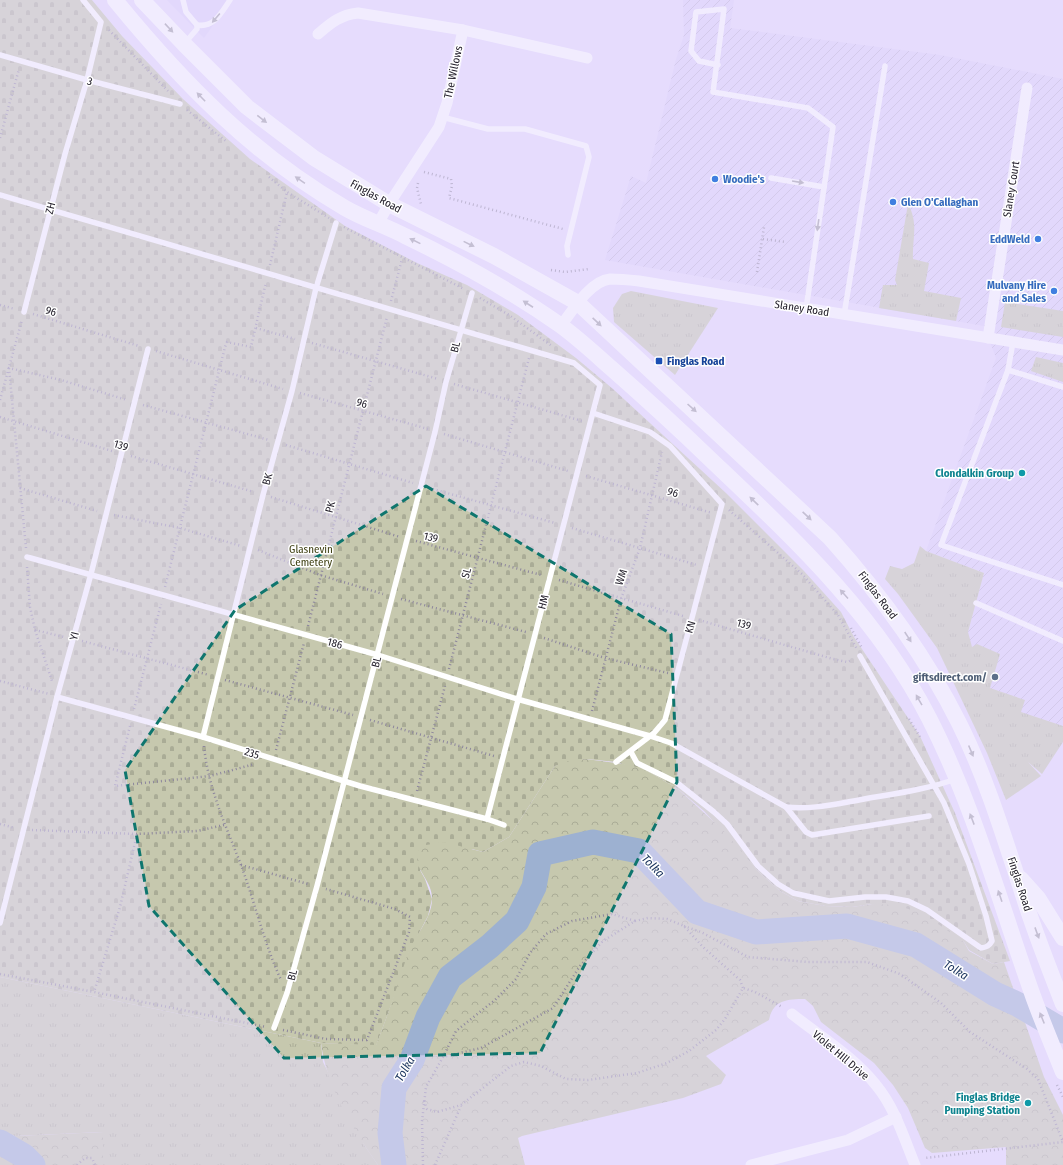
<svg xmlns="http://www.w3.org/2000/svg" width="1063" height="1165" viewBox="0 0 1063 1165" font-family="'Fira Sans Condensed',sans-serif">
	<style>
		.built { fill: #ded2fa }
		.industrial { fill: url(#industrial-furrows) }
		.grass { fill: url(#grass-tufts) }
		.forest { fill: url(#forest-firs) }
		.cemetery { fill: url(#cemetery-stones) }
		.park { fill: url(#park-crowns) }
		.lines { fill: none; stroke-linecap: round; stroke-linejoin: round }
		.river { stroke: #9db1d1; stroke-width: 25 }
		.path { stroke: #8d869d; stroke-width: 2.5; stroke-dasharray: 1 3; stroke-linecap: butt }
		.lane { stroke: #fff; stroke-width: 5.5 }
		.street { stroke: #fff; stroke-width: 11 }
		.secondary { stroke: #fff; stroke-width: 16 }
		.oneway { fill: #9c9ba0 }
		.marked { fill: none; stroke: #0f766e; stroke-width: 3; stroke-dasharray: 8 5; stroke-linejoin: round }
		.shop-dot { fill: #3f7fe0; stroke: #fff; stroke-width: 1.5 }
		.transit-dot { fill: #1a4fb4; stroke: #fff; stroke-width: 1.5 }
		.culture-dot { fill: #0f9aa8; stroke: #fff; stroke-width: 1.5 }
		.service-dot { fill: #5c6f8a; stroke: #fff; stroke-width: 1.5 }
		.labels { text-anchor: middle; stroke-width: 3; stroke-linejoin: round; paint-order: stroke }
		.street-label { font-size: 11px; fill: #24202c; stroke: #fff }
		.shop-label { font-size: 11px; font-weight: bold; fill: #366cbe; stroke: #fff; text-anchor: start }
		.transit-label { font-size: 11px; font-weight: bold; fill: #164399; stroke: #fff; text-anchor: start }
		.culture-label { font-size: 11px; font-weight: bold; fill: #0d838f; stroke: #fff; text-anchor: end }
		.park-label { font-size: 11px; fill: #3c3d0f; stroke: #fff }
		.service-label { font-size: 11px; font-weight: bold; fill: #4e5e75; stroke: #fff; text-anchor: end }
		.water-label { font-size: 12px; font-style: italic; fill: #18325c; stroke: #fff }
	</style>
	<defs>
		<pattern id="industrial-furrows" width="10" height="10" patternUnits="userSpaceOnUse"><rect width="10" height="10" fill="#ded2fa"/><path d="M-1 1l2-2M0 10L10 0M9 11l2-2" fill="none" stroke="#beb4d6"/></pattern>
		<pattern id="grass-tufts" width="24" height="20" patternUnits="userSpaceOnUse"><rect width="24" height="20" fill="#c6c8ae"/><path d="M3 7l-1-3M5 7V3M7 7l1-3M15 17l-1-3M17 17v-4M19 17l1-3" fill="none" stroke="#aaac96"/></pattern>
		<pattern id="forest-firs" width="22" height="20" patternUnits="userSpaceOnUse"><rect width="22" height="20" fill="#a0a27e"/><path d="M5 1l3.5 6h-7zM16 11l3.5 6h-7z" fill="#828467"/></pattern>
		<pattern id="cemetery-stones" width="16" height="16" patternUnits="userSpaceOnUse"><rect width="16" height="16" fill="#c6c8ae"/><path d="M2 7V4a2 2 0 0 1 4 0v3zM10 15v-3a2 2 0 0 1 4 0v3z" fill="#aaac96"/></pattern>
		<pattern id="park-crowns" width="20" height="18" patternUnits="userSpaceOnUse"><rect width="20" height="18" fill="#c6c8ae"/><path d="M2 6a3 3 0 1 1 6 0M12 15a3 3 0 1 1 6 0" fill="none" stroke="#aaac96"/></pattern>
	</defs>
	<rect width="100%" height="100%" fill="#e6dcfd"/>
	<polygon class="built" points="167,0 231,0 204,38"/>
	<polygon class="industrial" points="683,0 734,0 730,28 940,55 1063,79 1063,733 1009,715 977,687 968,632 984,573 926,551 996,358 984,326 605,260 631,176 646,183 676,59 684,35"/>
	<g class="grass">
		<path d="M908,204C919,224 912,238 913,259L929,263L924,291L961,298L956,321L879,308L883,285H897L895,280Z"/>
		<polygon points="631,291 718,308 675,375 614,322 613,308 622,294"/>
		<polygon points="1005,302 1063,311 1063,337 1001,327"/>
		<polygon points="1036,357 1063,363 1063,382 1031,371"/>
		<polygon points="920,546 926,551 984,573 968,632 972,647 977,644 1000,654 990,688 1025,700 1021,712 1063,726 1063,742 1042,774 1028,762 1041,776 1006,800 987,753 937,648 898,594 885,579 890,566 902,569 914,563"/>
		<polygon points="0,977 321,1043 323,1062 365,1146 378,1165 103,1165 103,1132 15,1136 0,1132"/>
	</g>
	<polygon class="forest" points="0,1144 9,1148 0,1165"/>
	<polygon class="cemetery" points="0,0 92,0 122,36 183,99 250,159 345,226 417,263 467,285 518,315 576,358 613,389 726,493 804,571 841,612 854,637 920,736 955,813 1010,961 993,964 969,950 964,942 872,904 852,907 825,906 798,901 780,891 758,871 704,811 678,789 651,773 616,762 586,759 555,766 509,837 483,852 472,849 420,870 425,879 432,899 428,916 409,952 397,989 376,1046 321,1043 0,977"/>
	<g class="park">
		<path d="M586,759L631,765L651,773L678,789L723,830L758,871L780,891L798,901L825,906L852,907L872,904L897,905L925,915L964,942L969,951L993,964L1004,962L1044,1077L1063,1115V1165H1006V1147L932,1153L925,1148L908,1108L893,1085L874,1063L821,1022L813,1006L805,999C787,999 773,1000 769,1020L706,1056L726,1075L721,1084L683,1098L522,1136L518,1138L525,1165H378C352,1128 327,1088 321,1043L376,1045C388,1015 398,984 408,953C415,935 431,920 432,900C433,878 409,869 420,846L444,842L483,852L509,837L555,766L568,761Z"/>
		<polygon points="103,1132 103,1165 0,1165 0,1152 5,1155 15,1136"/>
	</g>
	<g class="lines">
		<g class="river">
			<polyline points="0,1142 24,1156 33,1165"/>
			<polyline points="394,1165 390,1133 394,1088 412,1060 428,1017 450,977 490,946 517,921 534,887 540,854 593,842 639,851 697,912 756,932 847,926 916,945 995,994 1019,1005 1063,1031"/>
		</g>
		<g class="path">
			<polyline points="109,30 168,91"/>
			<polyline points="187,110 227,142"/>
			<polyline points="0,138 19,69"/>
			<polyline points="424,172 451,179 452,186 449,198 563,229"/>
			<polyline points="269,177 287,192 329,218"/>
			<polyline points="418,183 417,188 421,204"/>
			<polyline points="344,227 464,289"/>
			<polyline points="763,239 786,242"/>
			<polyline points="270,265 287,192"/>
			<polyline points="551,270 565,272 589,269"/>
			<polyline points="757,272 764,227"/>
			<polyline points="480,298 509,315 552,346"/>
			<polyline points="391,301 402,259"/>
			<polyline points="0,305 15,309"/>
			<polyline points="33,314 139,346"/>
			<polyline points="256,328 295,339"/>
			<polyline points="312,343 438,379"/>
			<polyline points="156,351 283,389"/>
			<polyline points="454,384 582,421"/>
			<polyline points="300,393 428,429"/>
			<polyline points="0,400 22,320"/>
			<polyline points="143,405 269,440"/>
			<polyline points="0,417 112,451"/>
			<polyline points="444,434 568,471"/>
			<polyline points="286,445 413,483"/>
			<polyline points="131,456 254,492"/>
			<polyline points="586,476 712,513"/>
			<polyline points="20,488 97,511"/>
			<polyline points="429,488 555,523"/>
			<polyline points="271,497 400,537"/>
			<polyline points="729,510 802,574 838,615 857,649"/>
			<polyline points="114,515 180,528 241,546"/>
			<polyline points="572,528 697,565"/>
			<polyline points="416,541 541,575"/>
			<polyline points="26,548 9,368 61,380 127,400"/>
			<polyline points="258,550 320,575 383,594"/>
			<polyline points="27,567 30,607 35,630 52,681"/>
			<polyline points="559,580 683,616"/>
			<polyline points="165,587 225,347 227,342 251,347 266,282"/>
			<polyline points="401,599 526,632"/>
			<polyline points="699,620 833,659 847,662 852,660"/>
			<polyline points="308,626 387,317"/>
			<polyline points="851,628 862,648"/>
			<polyline points="35,630 64,637"/>
			<polyline points="544,638 605,658 668,673"/>
			<polyline points="82,641 209,675"/>
			<polyline points="449,669 529,358"/>
			<polyline points="225,680 353,715"/>
			<polyline points="0,681 49,694"/>
			<polyline points="134,709 161,604"/>
			<polyline points="592,711 621,599 640,548 662,452"/>
			<polyline points="909,719 920,737"/>
			<polyline points="370,720 494,756"/>
			<polyline points="130,726 115,786 210,776 255,764"/>
			<path d="M204,746C208,788 226,826 241,865C255,903 264,943 281,980"/>
			<polyline points="276,750 304,643"/>
			<polyline points="417,791 445,686"/>
			<polyline points="0,824 15,828"/>
			<polyline points="224,825 197,831 137,834 120,907 94,992 266,1027"/>
			<polyline points="32,830 137,834"/>
			<polyline points="241,865 308,884"/>
			<polyline points="635,921 648,918 667,919 684,926 702,946 740,980 743,988"/>
			<polyline points="684,926 701,932 748,957 808,962 867,962 900,974 941,1003 970,1032 1027,1069 1038,1079 1063,1142 925,1158"/>
			<polyline points="0,974 94,992"/>
			<polyline points="283,1030 326,1039 367,1040 409,932 410,917 395,909 326,889"/>
			<polyline points="1057,1085 1063,1097"/>
			<polyline points="424,1101 427,1109 437,1112 461,1105 511,1066 524,1062 541,1066 566,1079 588,1080 637,1073 667,1063 689,1051 716,1030 725,1019 743,988 755,992 782,1007"/>
			<polyline points="77,1165 85,1158 92,1158 95,1165"/>
			<polyline points="423,1165 422,1121 426,1087 443,1057 481,1048 553,1008 580,966 603,941 635,921 612,914 572,921 546,934 530,953 516,979 495,1000 456,1031 443,1057"/>
			<polyline points="435,1165 461,1106"/>
		</g>
		<g class="lane">
			<polyline points="183,0 186,12 197,25 197,29 184,44"/>
			<path d="M197,25C214,28 221,13 230,0"/>
			<polyline points="0,55 87,80 180,104"/>
			<polyline points="718,65 699,61 691,51 696,12 724,9 713,92 808,108 833,127 806,309"/>
			<polyline points="442,117 488,129 525,129 586,146 589,157 567,246 568,255"/>
			<polyline points="771,178 824,187"/>
			<polyline points="0,195 574,363 600,385 487,819"/>
			<polyline points="24,312 65,154 87,80 101,22 83,0"/>
			<polyline points="844,315 885,66"/>
			<polyline points="1013,342 1008,370 941,545 1063,585"/>
			<polyline points="1008,370 1063,387"/>
			<polyline points="593,413 650,432 670,446 722,504 665,720 654,733 616,762"/>
			<path d="M27,557L378,655L517,699L650,736L671,743L786,807C810,810 835,804 859,800C892,794 925,790 956,779"/>
			<polyline points="976,603 1063,641"/>
			<polyline points="57,697 203,737 360,786 487,819 504,825"/>
			<polyline points="203,737 263,495 292,391 316,288 336,223"/>
			<path d="M631,752L637,763L676,782L714,812L727,824L758,866L778,884L793,893L829,901L865,897H886L908,901L927,910L981,948C987,947 989,946 992,941L986,916L969,864L944,803L860,656"/>
			<polyline points="786,807 806,832 812,835 929,816"/>
			<polyline points="0,923 57,697 91,574 148,349"/>
			<polyline points="274,1028 287,993 317,886 435,432 446,382 472,293"/>
		</g>
		<g class="street">
			<path d="M318,34C331,23 340,15 358,13L463,30"/>
			<polyline points="379,222 389,204 439,127 447,103 463,30 587,58"/>
			<path d="M561,326C572,311 590,281 610,279C619,279 630,280 639,281L1063,350"/>
			<polyline points="988,338 1027,88"/>
			<path d="M792,1014C821,1037 854,1057 876,1085C895,1108 904,1138 915,1165"/>
			<polyline points="751,1165 848,1140 896,1117"/>
		</g>
		<g class="secondary">
			<path d="M115,0C182,82 252,154 345,208C364,219 386,226 405,236C457,261 513,292 560,325C578,338 594,353 611,368C644,397 677,427 709,458C793,538 875,613 929,718C974,806 1000,903 1033,996C1042,1021 1053,1047 1063,1072"/>
			<path d="M142,0L184,44L247,107L314,158L389,204L494,256L578,303L830,538C881,595 925,655 959,723C990,785 1009,854 1031,919C1041,948 1052,976 1063,1004"/>
			<polyline points="1021,879 1038,898 1063,938"/>
		</g>
	</g>
	<defs><path id="oneway-solid" d="M-6-.8H1V-3.2L6.5 0L1 3.2V.8H-6Z"/></defs>
	<g class="oneway">
		<use href="#oneway-solid" transform="translate(216 18) rotate(130)"/>
		<use href="#oneway-solid" transform="translate(169 28) rotate(47)"/>
		<use href="#oneway-solid" transform="translate(201 97) rotate(-134)"/>
		<use href="#oneway-solid" transform="translate(262 119) rotate(38)"/>
		<use href="#oneway-solid" transform="translate(300 180) rotate(-146)"/>
		<use href="#oneway-solid" transform="translate(798 182) rotate(9)"/>
		<use href="#oneway-solid" transform="translate(818 225) rotate(98)"/>
		<use href="#oneway-solid" transform="translate(415 241) rotate(-154)"/>
		<use href="#oneway-solid" transform="translate(469 244) rotate(26)"/>
		<use href="#oneway-solid" transform="translate(528 304) rotate(-147)"/>
		<use href="#oneway-solid" transform="translate(597 322) rotate(43)"/>
		<use href="#oneway-solid" transform="translate(692 408) rotate(42)"/>
		<use href="#oneway-solid" transform="translate(754 501) rotate(-136)"/>
		<use href="#oneway-solid" transform="translate(807 516) rotate(43)"/>
		<use href="#oneway-solid" transform="translate(844 594) rotate(-132)"/>
		<use href="#oneway-solid" transform="translate(908 637) rotate(57)"/>
		<use href="#oneway-solid" transform="translate(919 700) rotate(-120)"/>
		<use href="#oneway-solid" transform="translate(971 751) rotate(67)"/>
		<use href="#oneway-solid" transform="translate(972 819) rotate(-111)"/>
		<use href="#oneway-solid" transform="translate(1000 896) rotate(-109)"/>
		<use href="#oneway-solid" transform="translate(1037 933) rotate(70)"/>
		<use href="#oneway-solid" transform="translate(1042 1018) rotate(-112)"/>
	</g>
	<path d="M0 0H1063V1165H0ZM426,486L671,634L677,782L540,1053L284,1058L149,906L125,770L235,610Z" fill="#e6dcfd" fill-opacity=".55" fill-rule="evenodd"/>
	<path class="marked" d="M426,486L671,634L677,782L540,1053L284,1058L149,906L125,770L235,610Z"/>
	<g class="shop-dot">
		<circle cx="715" cy="179" r="4"/>
		<circle cx="893" cy="202" r="4"/>
		<circle cx="1038" cy="239" r="4"/>
		<circle cx="1054" cy="291" r="4"/>
	</g>
	<rect class="transit-dot" x="655" y="357" width="8" height="8" rx="2"/>
	<g class="culture-dot">
		<circle cx="1022" cy="473" r="4"/>
		<circle cx="1028" cy="1103" r="4"/>
	</g>
	<circle class="service-dot" cx="995" cy="677" r="4"/>
	<g class="labels">
		<g class="street-label">
			<text transform="translate(453 72) rotate(-78)" y="4">The Willows</text>
			<text transform="translate(90 81) rotate(15)" y="4">3</text>
			<text transform="translate(1011 189) rotate(-81)" y="4">Slaney Court</text>
			<text transform="translate(376 196) rotate(29)" y="4">Finglas Road</text>
			<text transform="translate(50 208) rotate(-76)" y="4">ZH</text>
			<text transform="translate(802 308) rotate(9)" y="4">Slaney Road</text>
			<text transform="translate(51 311) rotate(17)" y="4">96</text>
			<text transform="translate(455 347) rotate(-75)" y="4">BL</text>
			<text transform="translate(362 403) rotate(16)" y="4">96</text>
			<text transform="translate(121 445) rotate(17)" y="4">139</text>
			<text transform="translate(267 479) rotate(-75)" y="4">BK</text>
			<text transform="translate(673 492) rotate(18)" y="4">96</text>
			<text transform="translate(330 507) rotate(-75)" y="4">PK</text>
			<text transform="translate(431 537) rotate(14)" y="4">139</text>
			<text transform="translate(466 573) rotate(-75)" y="4">SL</text>
			<text transform="translate(621 577) rotate(-70)" y="4">WM</text>
			<text transform="translate(878 595) rotate(53)" y="4">Finglas Road</text>
			<text transform="translate(543 602) rotate(-75)" y="4">HM</text>
			<text transform="translate(744 624) rotate(15)" y="4">139</text>
			<text transform="translate(690 627) rotate(-74)" y="4">KN</text>
			<text transform="translate(74 636) rotate(-75)" y="4">YI</text>
			<text transform="translate(335 643) rotate(15)" y="4">186</text>
			<text transform="translate(376 662) rotate(-75)" y="4">BL</text>
			<text transform="translate(252 753) rotate(18)" y="4">235</text>
			<text transform="translate(1020 884) rotate(72)" y="4">Finglas Road</text>
			<text transform="translate(292 975) rotate(-75)" y="4">BL</text>
			<text transform="translate(841 1055) rotate(40)" y="4">Violet HIll Drive</text>
		</g>
		<g class="shop-label">
			<text x="723" y="183">Woodie's</text>
			<text x="901" y="206">Glen O'Callaghan</text>
			<text x="1030" y="243" text-anchor="end">EddWeld</text>
			<text x="1046" y="289" text-anchor="end">Mulvany Hire<tspan x="1046" dy="13">and Sales</tspan></text>
		</g>
		<g class="transit-label">
			<text x="667" y="365">Finglas Road</text>
		</g>
		<g class="culture-label">
			<text x="1014" y="477">Clondalkin Group</text>
			<text x="1020" y="1101">Finglas Bridge<tspan x="1020" dy="13">Pumping Station</tspan></text>
		</g>
		<g class="park-label">
			<text x="311" y="553">Glasnevin<tspan x="311" dy="13">Cemetery</tspan></text>
		</g>
		<g class="service-label">
			<text x="987" y="681">giftsdirect.com/</text>
		</g>
		<g class="water-label">
			<text transform="translate(653 866) rotate(46)" y="4">Tolka</text>
			<text transform="translate(956 970) rotate(32)" y="4">Tolka</text>
			<text transform="translate(405 1069) rotate(-60)" y="4">Tolka</text>
		</g>
	</g>
</svg>
